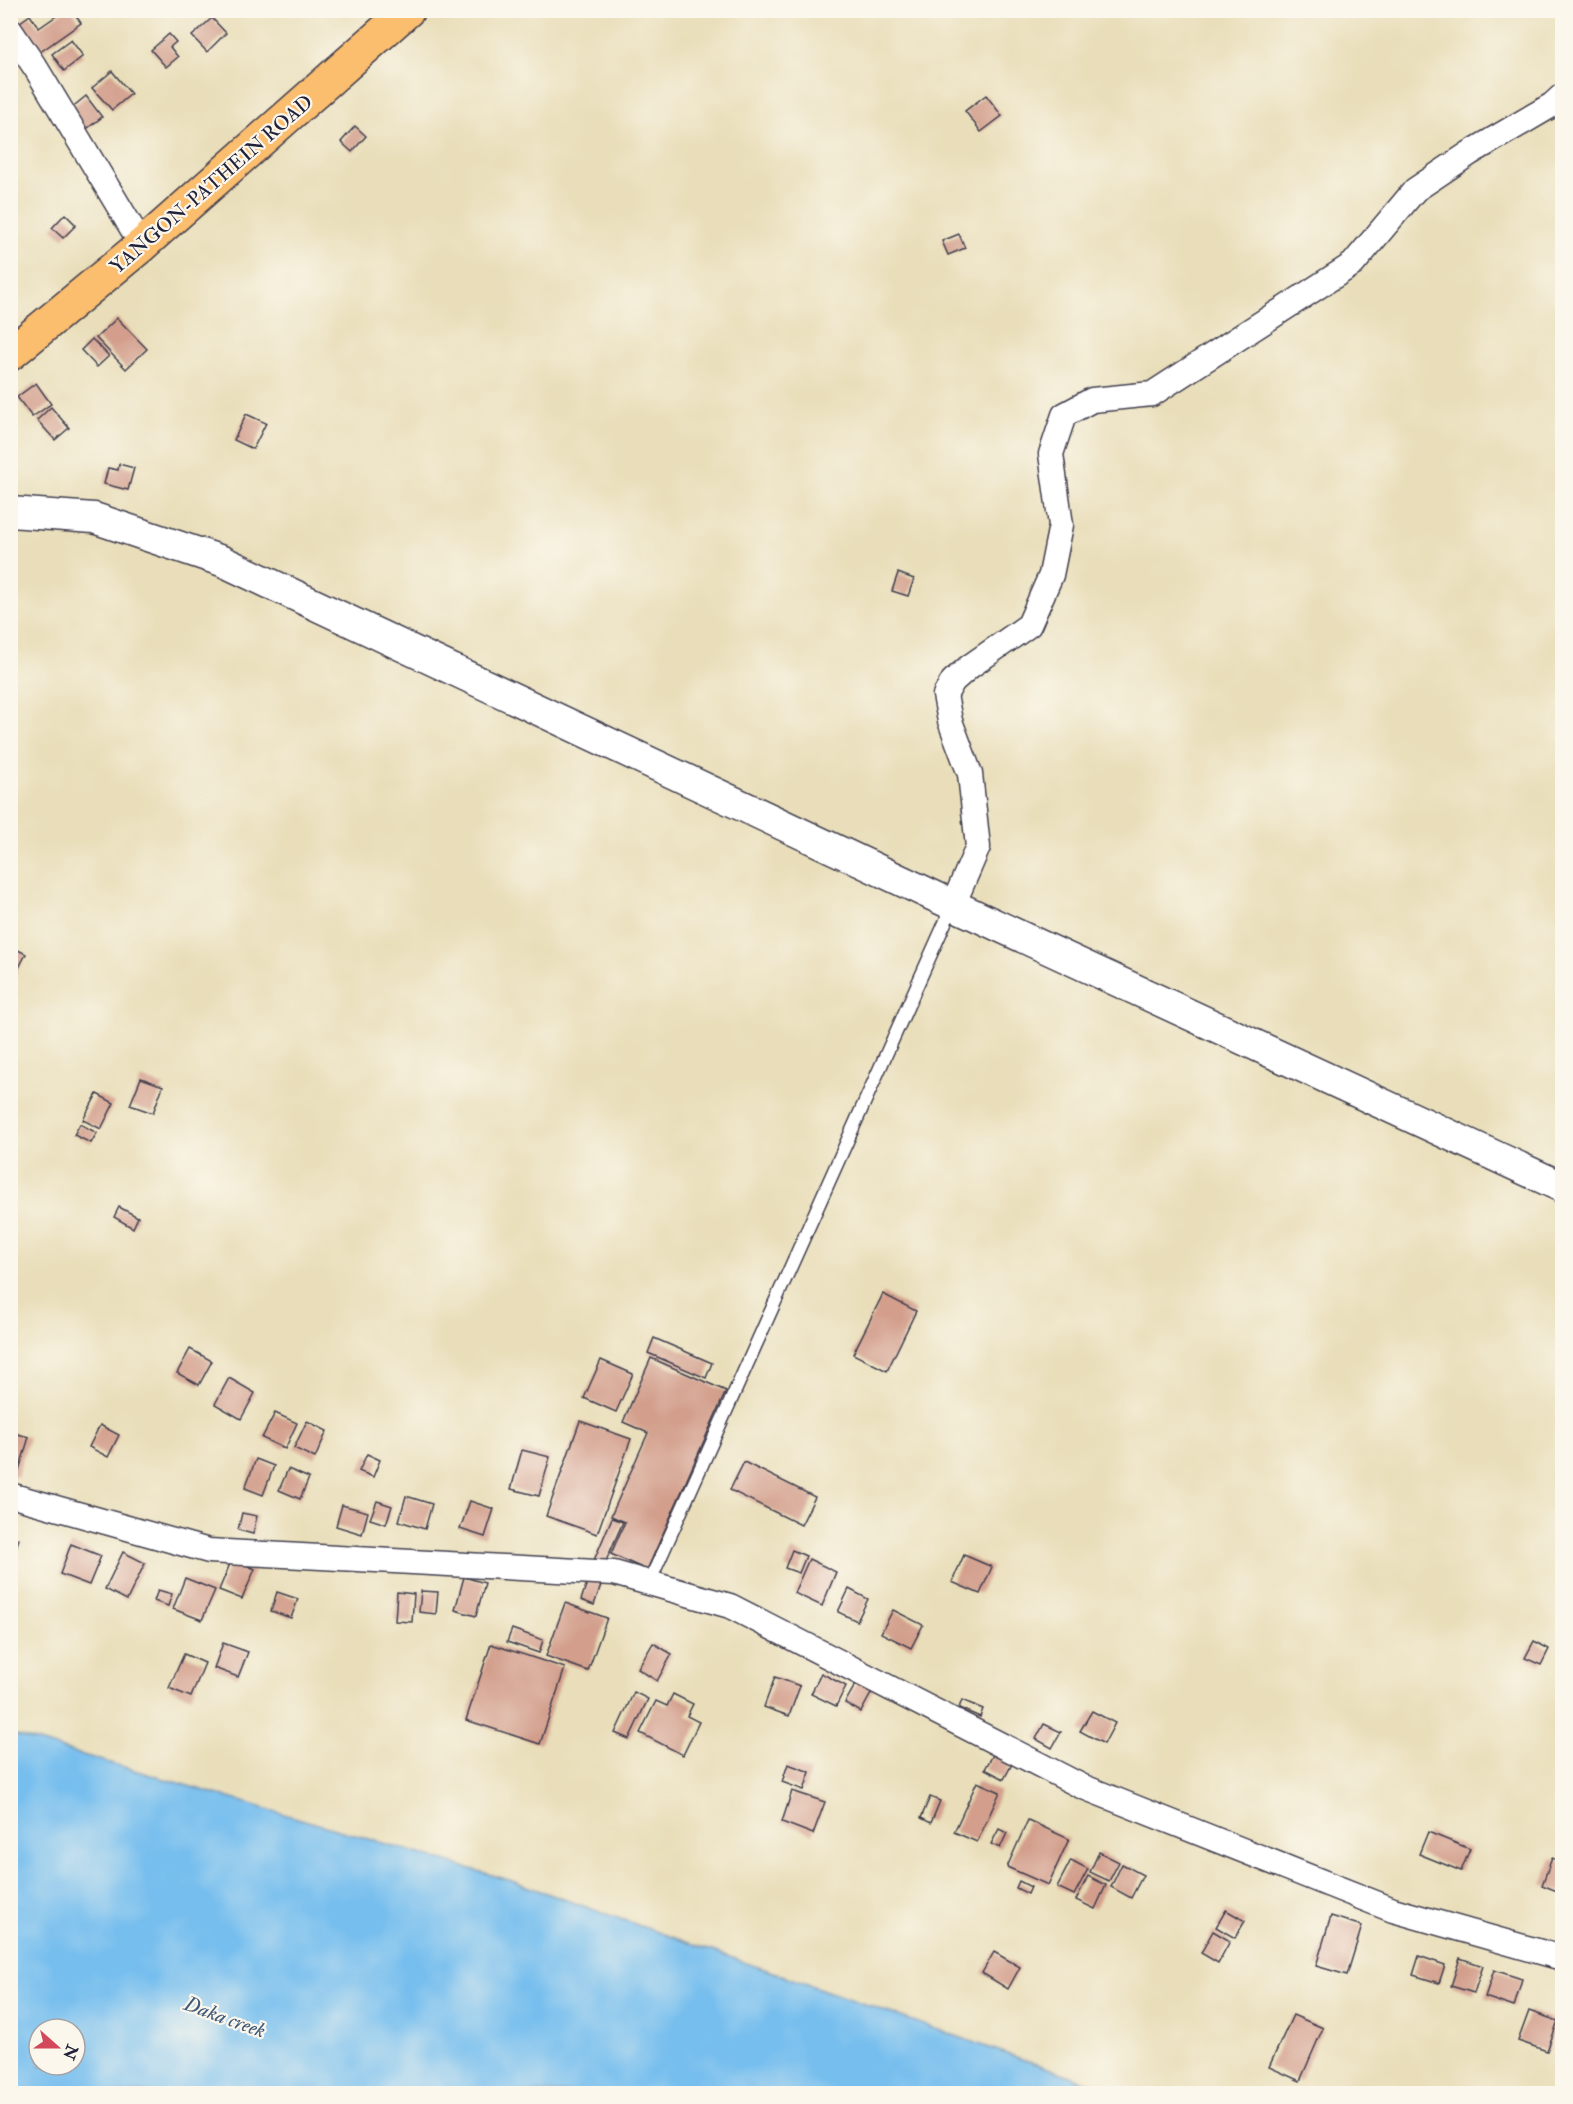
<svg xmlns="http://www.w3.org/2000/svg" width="1573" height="2104" viewBox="0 0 1573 2104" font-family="'IM FELL Double Pica',serif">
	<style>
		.water { fill: #76beee; stroke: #4c7094; stroke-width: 1.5; fill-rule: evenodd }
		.building { fill: #d39f8c }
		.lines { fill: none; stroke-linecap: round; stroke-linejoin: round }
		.service-casing { stroke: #403e4e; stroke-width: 15 }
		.minor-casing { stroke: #403e4e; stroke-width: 27 }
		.tertiary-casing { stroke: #403e4e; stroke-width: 33 }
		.trunk-casing { stroke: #403e4e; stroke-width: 36 }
		.service { stroke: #fff; stroke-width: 12 }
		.minor { stroke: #fff; stroke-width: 24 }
		.tertiary { stroke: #fff; stroke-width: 30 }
		.trunk { stroke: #fbbd6e; stroke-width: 33 }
		.labels { text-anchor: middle; stroke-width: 4.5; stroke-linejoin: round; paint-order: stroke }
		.street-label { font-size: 20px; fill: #22223b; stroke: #fbf7ec }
		.water-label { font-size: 21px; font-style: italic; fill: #3f597a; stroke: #fbf7ec }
	</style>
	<rect width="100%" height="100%" fill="#fbf7ec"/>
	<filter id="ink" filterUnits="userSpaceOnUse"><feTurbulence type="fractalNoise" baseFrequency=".0167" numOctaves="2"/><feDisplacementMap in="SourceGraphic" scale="12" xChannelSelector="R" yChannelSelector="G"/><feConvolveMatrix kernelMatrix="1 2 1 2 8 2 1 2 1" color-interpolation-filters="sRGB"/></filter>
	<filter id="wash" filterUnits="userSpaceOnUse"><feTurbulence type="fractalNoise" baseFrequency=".008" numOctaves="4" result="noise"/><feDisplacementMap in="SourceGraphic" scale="24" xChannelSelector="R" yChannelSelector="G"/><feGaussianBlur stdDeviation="1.35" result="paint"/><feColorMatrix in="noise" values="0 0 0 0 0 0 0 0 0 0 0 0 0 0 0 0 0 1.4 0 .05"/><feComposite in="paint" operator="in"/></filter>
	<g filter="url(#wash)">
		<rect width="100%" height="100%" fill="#e9deb9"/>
		<path class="water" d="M11,1734L509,1880L1119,2093H11ZM39,2029H75V2065H39Z"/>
		<g id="blocks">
			<g class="building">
				<polygon points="65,10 72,10 81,23 36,55 16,25 30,15 39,28"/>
				<polygon points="212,18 226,33 207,52 192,36"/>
				<polygon points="169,34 176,42 170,47 178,57 166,67 151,50"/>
				<polygon points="71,40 83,56 64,71 52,54"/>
				<polygon points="112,71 131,94 112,110 92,88"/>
				<polygon points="986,95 1002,116 981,132 965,111"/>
				<polygon points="86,96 102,117 84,131 69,110"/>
				<polygon points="355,126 366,136 352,152 341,142"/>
				<polygon points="65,214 76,225 63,238 52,228"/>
				<polygon points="959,234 965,248 948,255 942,241"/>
				<polygon points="117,318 147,349 126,369 96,338"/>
				<polygon points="92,339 109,356 97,367 81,350"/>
				<polygon points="36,383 51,404 32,417 17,397"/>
				<polygon points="51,407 69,428 55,440 37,420"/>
				<polygon points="246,414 266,423 253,449 234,440"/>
				<rect x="10" y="446" width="6" height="27"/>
				<polygon points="119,464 134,468 128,490 104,484 108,468 118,470"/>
				<polygon points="898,573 914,579 908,596 892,591"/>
				<polygon points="16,949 26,954 12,981 10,959"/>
				<polygon points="141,1078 163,1086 153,1113 130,1105"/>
				<polygon points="97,1094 114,1103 101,1129 83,1120"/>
				<polygon points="80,1124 97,1133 91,1143 74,1135"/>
				<polygon points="119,1207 138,1217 133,1228 114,1217"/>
				<polygon points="883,1294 916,1311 887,1371 853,1354"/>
				<polygon points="654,1338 712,1363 706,1378 648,1353"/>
				<polygon points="190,1349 212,1361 199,1385 177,1373"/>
				<polygon points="651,1358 726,1391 647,1570 611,1554 625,1522 611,1516 648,1433 623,1422"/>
				<polygon points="601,1360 633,1374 616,1412 584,1398"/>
				<polygon points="229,1378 255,1393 241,1419 215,1404"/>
				<polygon points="275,1413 297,1423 285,1449 262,1438"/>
				<polygon points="307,1421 327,1431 315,1458 294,1448"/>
				<polygon points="580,1421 631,1439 597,1534 546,1516"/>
				<polygon points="100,1425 119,1435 108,1457 89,1447"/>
				<polygon points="10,1432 29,1437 17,1477 10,1476"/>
				<polygon points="522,1450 550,1457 539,1496 511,1489"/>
				<polygon points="367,1454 380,1460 373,1477 359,1471"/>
				<polygon points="256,1459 274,1466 263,1495 245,1488"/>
				<polygon points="744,1462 815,1497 801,1525 730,1490"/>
				<polygon points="288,1469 309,1478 300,1499 279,1490"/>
				<polygon points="406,1496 432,1504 425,1529 399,1521"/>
				<polygon points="377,1501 392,1506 386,1524 370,1519"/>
				<polygon points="470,1501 494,1509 485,1537 460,1529"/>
				<polygon points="342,1505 368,1512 362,1534 336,1526"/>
				<polygon points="242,1513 257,1516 253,1534 238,1530"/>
				<polygon points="612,1518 623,1522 602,1570 592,1565"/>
				<polygon points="10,1536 19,1539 11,1562 10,1562"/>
				<polygon points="71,1544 101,1556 89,1585 60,1574"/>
				<polygon points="792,1550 806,1556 799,1573 785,1568"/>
				<polygon points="123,1552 145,1563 127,1600 105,1589"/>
				<polygon points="964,1555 992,1567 980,1594 952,1582"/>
				<polygon points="232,1559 255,1569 242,1599 219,1590"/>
				<polygon points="809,1559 836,1572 822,1606 794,1593"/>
				<polygon points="590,1574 603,1579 594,1605 581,1600"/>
				<polygon points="464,1577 485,1583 476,1616 455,1610"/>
				<polygon points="185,1578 215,1590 202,1620 173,1609"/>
				<polygon points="849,1589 868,1599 857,1621 838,1612"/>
				<polygon points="158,1590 172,1594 168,1606 154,1601"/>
				<polygon points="421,1591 438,1592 436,1614 419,1612"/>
				<polygon points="277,1592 298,1599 291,1618 271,1611"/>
				<polygon points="397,1592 414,1594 412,1622 395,1621"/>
				<polygon points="565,1603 607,1618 588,1671 546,1656"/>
				<polygon points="893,1610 923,1625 911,1648 881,1633"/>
				<polygon points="512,1629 543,1640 539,1653 507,1642"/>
				<polygon points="1534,1641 1549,1649 1541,1665 1525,1658"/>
				<polygon points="223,1643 248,1652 238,1677 214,1668"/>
				<polygon points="653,1643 672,1654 657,1681 638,1669"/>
				<polygon points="491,1644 565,1668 540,1744 466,1720"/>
				<polygon points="184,1654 205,1663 191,1697 169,1688"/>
				<polygon points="821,1673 846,1686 836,1706 811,1694"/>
				<polygon points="775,1677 800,1686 789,1716 764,1707"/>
				<polygon points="858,1680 874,1688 861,1712 845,1703"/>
				<polygon points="634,1692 648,1699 629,1739 615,1733"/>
				<polygon points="673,1694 693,1704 687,1716 699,1722 683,1755 640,1733 656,1701 667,1706"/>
				<polygon points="962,1700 983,1709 980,1717 959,1708"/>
				<polygon points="1092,1711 1115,1723 1104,1744 1080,1731"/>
				<polygon points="1044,1724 1061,1732 1052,1748 1036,1739"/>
				<polygon points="993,1755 1012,1764 1004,1779 985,1769"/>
				<polygon points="788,1764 810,1772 804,1790 782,1782"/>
				<polygon points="977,1782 1000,1792 977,1842 954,1832"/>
				<polygon points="792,1791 825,1802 813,1834 782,1822"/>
				<polygon points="930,1797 940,1801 931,1823 921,1818"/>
				<polygon points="1028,1820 1069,1839 1048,1885 1007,1867"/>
				<polygon points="999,1829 1007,1833 1000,1848 991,1844"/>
				<polygon points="1428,1832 1470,1849 1461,1871 1419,1854"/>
				<polygon points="1099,1852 1119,1862 1109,1881 1090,1872"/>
				<polygon points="1552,1858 1562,1862 1562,1893 1542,1885"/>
				<polygon points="1071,1860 1088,1869 1074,1895 1057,1887"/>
				<polygon points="1122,1864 1143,1875 1131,1898 1111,1887"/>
				<polygon points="1088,1876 1106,1885 1095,1909 1076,1900"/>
				<polygon points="1019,1881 1031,1887 1028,1894 1016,1888"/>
				<polygon points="1226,1910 1245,1921 1235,1938 1216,1927"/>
				<polygon points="1331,1916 1362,1926 1347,1975 1316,1966"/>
				<polygon points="1213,1931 1230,1941 1218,1963 1201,1953"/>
				<polygon points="994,1952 1020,1967 1008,1989 982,1973"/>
				<polygon points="1419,1956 1445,1965 1439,1983 1413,1975"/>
				<polygon points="1460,1958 1483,1966 1474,1993 1451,1986"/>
				<polygon points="1494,1970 1522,1979 1514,2007 1485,1997"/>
				<polygon points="1529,2011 1558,2021 1547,2051 1518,2041"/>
				<polygon points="1293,2015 1323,2028 1300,2081 1269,2067"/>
			</g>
		</g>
	</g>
	<g filter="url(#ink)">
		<use href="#blocks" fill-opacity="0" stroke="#403e4e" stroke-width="1.5"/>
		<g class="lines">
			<defs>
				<polyline id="service" points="649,1583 953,905"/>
				<g id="minor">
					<polyline points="10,30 37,70 142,245"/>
					<polyline points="953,905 978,847 970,774 950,721 945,695 953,681 969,667 1029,625 1051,575 1061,525 1051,454 1064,415 1092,400 1152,394 1353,264 1415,190 1470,153 1552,105 1562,96"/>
					<polyline points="10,1495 209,1551 614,1573 730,1606 1081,1786 1393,1910 1562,1958"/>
				</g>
				<polyline id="tertiary" points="10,512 94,518 222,561 953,905 1562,1187"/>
				<polyline id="trunk" points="10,354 142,245 408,10"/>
			</defs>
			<use href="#service" class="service-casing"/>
			<use href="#minor" class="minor-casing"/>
			<use href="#tertiary" class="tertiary-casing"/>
			<use href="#trunk" class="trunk-casing"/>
			<use href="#service" class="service"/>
			<use href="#minor" class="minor"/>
			<use href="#tertiary" class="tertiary"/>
			<use href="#trunk" class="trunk"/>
		</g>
	</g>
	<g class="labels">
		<g class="street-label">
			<text transform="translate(211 184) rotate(-41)" y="7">YANGON-PATHEIN ROAD</text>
		</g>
		<g class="water-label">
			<text transform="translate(225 2017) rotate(20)" y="7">Daka creek</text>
		</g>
	</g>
	<rect width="1573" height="2104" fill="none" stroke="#fbf7ec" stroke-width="36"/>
	<g transform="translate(57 2047) rotate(111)"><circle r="28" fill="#fbf7ec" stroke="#a4a2a5" stroke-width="1.5"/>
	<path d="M0-4.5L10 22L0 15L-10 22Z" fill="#d1495b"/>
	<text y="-9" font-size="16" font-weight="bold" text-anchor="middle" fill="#22223b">N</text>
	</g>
</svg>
